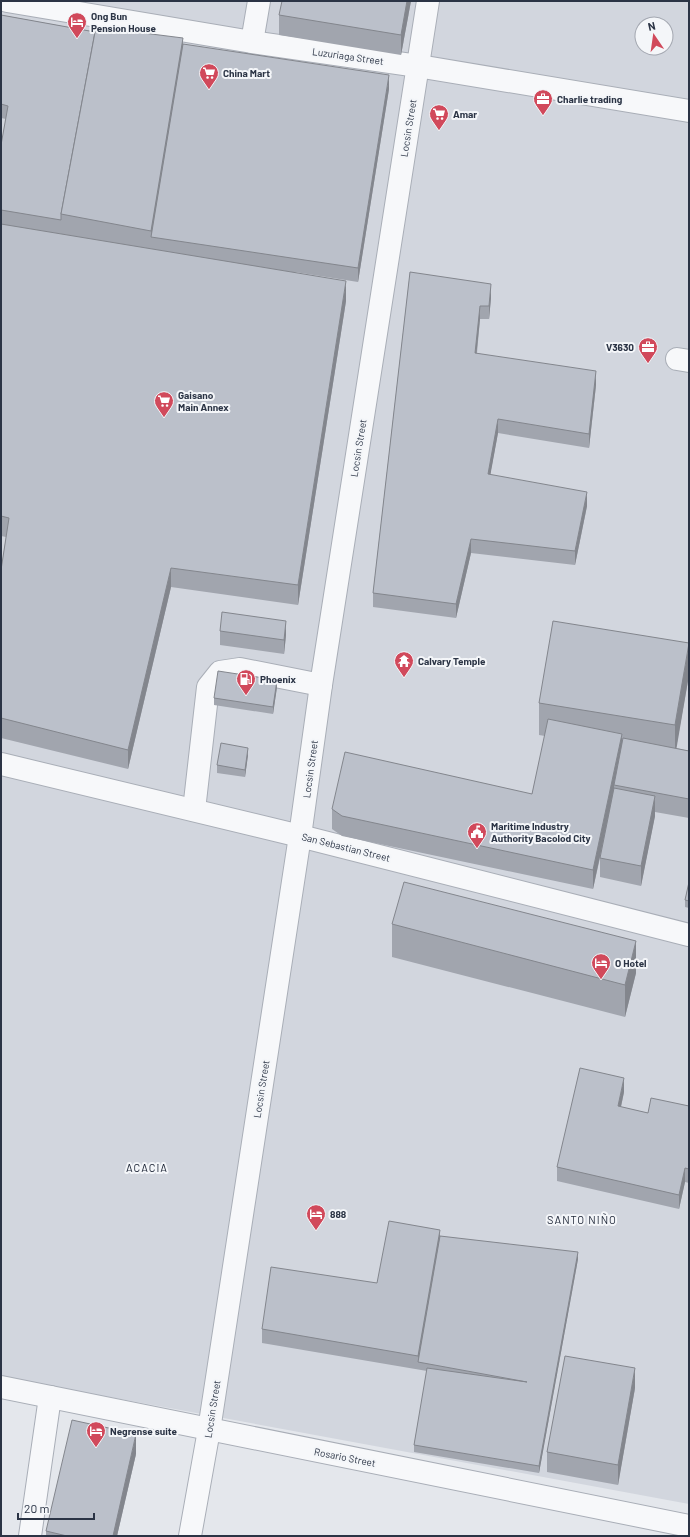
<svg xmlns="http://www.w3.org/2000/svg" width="690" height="1537" viewBox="0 0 690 1537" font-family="Barlow,sans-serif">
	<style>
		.built { fill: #d2d6de; fill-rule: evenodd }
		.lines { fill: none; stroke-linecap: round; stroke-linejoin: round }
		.minor-casing { stroke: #a9aeb7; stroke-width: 24 }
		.minor { stroke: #f7f8fa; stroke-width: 22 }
		.wall { fill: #a1a5ae }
		.shaded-wall { fill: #83868d }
		.building { fill: #bbc0ca; stroke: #83868d }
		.labels { text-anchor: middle; stroke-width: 4; stroke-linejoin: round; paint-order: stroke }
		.poi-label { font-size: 10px; font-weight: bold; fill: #2b3445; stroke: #f4f6f9; text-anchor: start }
		.street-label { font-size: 10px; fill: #2b3445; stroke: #f4f6f9 }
		.neighbourhood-label { font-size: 11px; letter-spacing: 1px; fill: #1d2536; stroke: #f4f6f9 }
	</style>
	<rect width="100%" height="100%" fill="#e4e7ec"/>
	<path class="built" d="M1,1H689V1504L1,1377ZM642,24H666V48H642Z"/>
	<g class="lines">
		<defs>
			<g id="minor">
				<polyline points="7,1 252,42 418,66 689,111"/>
				<polyline points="252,42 259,1"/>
				<polyline points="677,359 689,361"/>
				<polyline points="1,764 300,836 689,935"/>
				<polyline points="194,810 208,687 220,672 240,669 321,685"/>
				<polyline points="1,1387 689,1526"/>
				<polyline points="30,1536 50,1397"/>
				<polyline points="190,1536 209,1430 300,836 321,685 428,1"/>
			</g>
		</defs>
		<use href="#minor" class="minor-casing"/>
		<use href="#minor" class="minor"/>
	</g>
	<g class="wall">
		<polygon points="411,1 401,55 279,35 279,15"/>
		<polygon points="1,15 95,32 183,44 389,89 358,282 295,272 346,301 298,605 171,587 128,769 1,738 1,570 6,537 1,536 1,145 6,119 1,118"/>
		<polygon points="410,272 491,298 489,319 480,319 477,353 596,385 589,448 498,433 490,475 587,506 575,565 471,553 456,618 373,607 373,593"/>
		<polygon points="220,631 286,635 284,654 220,645"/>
		<polygon points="689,675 676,748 689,751 689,818 655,812 655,816 641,886 600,877 600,858 593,889 342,836 332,829 332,809 532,794 545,736 539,735 539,703"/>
		<polygon points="277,687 273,714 214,705 214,698"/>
		<polygon points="248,755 245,777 217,773 217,765"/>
		<polygon points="689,882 689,908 685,907 685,900"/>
		<polygon points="392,924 636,973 625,1017 392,957"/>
		<polygon points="624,1092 621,1107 648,1113 689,1106 689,1183 685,1182 679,1209 557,1181 557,1167"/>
		<polygon points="440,1236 578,1259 539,1473 414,1452 414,1445 427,1371 262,1343 262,1329 377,1283"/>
		<polygon points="635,1388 618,1485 547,1472 547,1452"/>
		<polygon points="136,1454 117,1536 46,1536 46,1531"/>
	</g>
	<g class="shaded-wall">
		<polygon points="407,1 411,1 401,55 401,35"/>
		<polygon points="183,38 183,58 151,237 151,231"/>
		<polygon points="389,75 389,89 358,282 358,268"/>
		<polygon points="346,281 346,301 298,605 298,585"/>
		<polygon points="491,284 491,298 489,319 489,306"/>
		<polygon points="480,306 480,319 475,367 475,353"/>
		<polygon points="596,371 596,385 589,448 589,434"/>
		<polygon points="498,419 498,433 488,488 488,474"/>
		<polygon points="587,492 587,506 575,565 575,551"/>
		<polygon points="471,539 471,553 456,618 456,604"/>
		<polygon points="171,568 171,587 128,769 128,750"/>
		<polygon points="286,621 286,635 284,654 284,640"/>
		<polygon points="689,643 689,675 675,757 675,725"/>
		<polygon points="277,680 277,687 273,714 273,707"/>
		<polygon points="622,734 622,754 614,785 614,790 593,889 593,870"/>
		<polygon points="248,748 248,755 245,777 245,770"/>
		<polygon points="655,796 655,816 641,886 641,866"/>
		<polygon points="636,941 636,973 625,1017 625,985"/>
		<polygon points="624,1078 624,1092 618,1120 618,1106"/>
		<polygon points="685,1168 685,1182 679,1209 679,1195"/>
		<polygon points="440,1230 440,1244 418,1362 418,1370 418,1356"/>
		<polygon points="578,1252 578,1259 539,1473 539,1466"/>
		<polygon points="635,1368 635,1388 618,1485 618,1465"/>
		<polygon points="136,1434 136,1454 117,1536 113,1536"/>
	</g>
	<g class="building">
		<polygon points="282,1 407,1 401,35 279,15"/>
		<polygon points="1,15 95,32 61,214 61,220 1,210 1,145 8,106 1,104"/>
		<polygon points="96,27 183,38 151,231 61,214"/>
		<polygon points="183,44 389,75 358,268 151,237"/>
		<polygon points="1,224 346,281 298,585 171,568 128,750 1,718 1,570 9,518 1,516"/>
		<polygon points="410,272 491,284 489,306 480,306 475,353 596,371 589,434 498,419 488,474 587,492 575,551 471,539 456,604 373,593"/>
		<polygon points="222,612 286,621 284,640 220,631"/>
		<polygon points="553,621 689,643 675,725 539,703"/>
		<polygon points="218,671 277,680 273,707 214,698"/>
		<polygon points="548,719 622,734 593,870 342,816 332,809 345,752 532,794"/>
		<polygon points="623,738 689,751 689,799 614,785"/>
		<polygon points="221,743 248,748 245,770 217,765"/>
		<polygon points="614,788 655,796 641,866 600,858"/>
		<polygon points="404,882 636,941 625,985 392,924"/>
		<polygon points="689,882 689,901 685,900"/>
		<polygon points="580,1068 624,1078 618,1106 648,1113 651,1098 689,1106 689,1169 685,1168 679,1195 557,1167"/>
		<polygon points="389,1221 440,1230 418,1356 262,1329 271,1267 377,1283"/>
		<polygon points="440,1236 578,1252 539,1466 414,1445 427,1368 527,1382 418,1362"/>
		<polygon points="565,1356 635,1368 618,1465 547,1452"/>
		<polygon points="72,1420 136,1434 113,1536 67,1536 46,1531"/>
	</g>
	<defs>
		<symbol id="hotel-pin" viewBox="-11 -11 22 30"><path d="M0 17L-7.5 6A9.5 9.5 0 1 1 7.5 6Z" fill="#d1495b" stroke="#f4f6f9"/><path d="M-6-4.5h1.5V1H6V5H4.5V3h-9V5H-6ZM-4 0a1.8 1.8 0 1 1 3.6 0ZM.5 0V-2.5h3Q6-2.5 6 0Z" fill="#fff"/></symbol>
		<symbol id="supermarket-pin" viewBox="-11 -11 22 30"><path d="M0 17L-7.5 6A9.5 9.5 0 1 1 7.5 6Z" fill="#d1495b" stroke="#f4f6f9"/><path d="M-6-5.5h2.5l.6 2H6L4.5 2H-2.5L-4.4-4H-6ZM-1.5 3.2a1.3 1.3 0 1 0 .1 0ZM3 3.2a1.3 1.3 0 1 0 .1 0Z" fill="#fff"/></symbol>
		<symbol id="office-pin" viewBox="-11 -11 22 30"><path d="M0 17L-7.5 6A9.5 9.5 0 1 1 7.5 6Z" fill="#d1495b" stroke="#f4f6f9"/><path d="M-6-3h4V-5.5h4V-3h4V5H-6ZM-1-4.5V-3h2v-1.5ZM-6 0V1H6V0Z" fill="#fff"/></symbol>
		<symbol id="temple-pin" viewBox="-11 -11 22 30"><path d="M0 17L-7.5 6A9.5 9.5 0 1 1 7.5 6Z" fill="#d1495b" stroke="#f4f6f9"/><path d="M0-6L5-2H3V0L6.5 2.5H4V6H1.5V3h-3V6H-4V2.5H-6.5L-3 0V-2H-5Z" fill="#fff"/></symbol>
		<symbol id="fuel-pin" viewBox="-11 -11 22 30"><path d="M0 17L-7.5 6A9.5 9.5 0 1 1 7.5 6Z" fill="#d1495b" stroke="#f4f6f9"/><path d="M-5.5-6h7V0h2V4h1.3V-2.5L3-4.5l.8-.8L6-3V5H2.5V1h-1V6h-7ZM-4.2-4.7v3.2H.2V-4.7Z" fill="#fff"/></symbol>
		<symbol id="civic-pin" viewBox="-11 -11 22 30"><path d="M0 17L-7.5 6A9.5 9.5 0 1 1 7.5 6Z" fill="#d1495b" stroke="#f4f6f9"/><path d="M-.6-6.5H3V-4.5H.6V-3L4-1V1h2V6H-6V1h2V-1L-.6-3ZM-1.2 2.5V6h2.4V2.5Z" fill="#fff"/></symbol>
	</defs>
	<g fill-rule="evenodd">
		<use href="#hotel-pin" x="66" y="11" width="22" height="30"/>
		<use href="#supermarket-pin" x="198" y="62" width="22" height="30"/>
		<use href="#office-pin" x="532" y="88" width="22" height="30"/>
		<use href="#supermarket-pin" x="428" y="103" width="22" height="30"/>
		<use href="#office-pin" x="637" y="336" width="22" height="30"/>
		<use href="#supermarket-pin" x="153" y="390" width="22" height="30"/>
		<use href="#temple-pin" x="393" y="650" width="22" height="30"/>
		<use href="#fuel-pin" x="235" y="668" width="22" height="30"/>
		<use href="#civic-pin" x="466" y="821" width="22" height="30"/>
		<use href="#hotel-pin" x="590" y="952" width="22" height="30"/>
		<use href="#hotel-pin" x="305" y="1203" width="22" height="30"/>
		<use href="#hotel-pin" x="85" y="1420" width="22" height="30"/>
	</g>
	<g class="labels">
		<g class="poi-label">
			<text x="91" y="20">Ong Bun<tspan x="91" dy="12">Pension House</tspan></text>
			<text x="223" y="77">China Mart</text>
			<text x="557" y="103">Charlie trading</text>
			<text x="453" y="118">Amar</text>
			<text x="634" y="351" text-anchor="end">V3630</text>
			<text x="178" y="399">Gaisano<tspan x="178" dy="12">Main Annex</tspan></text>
			<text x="418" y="665">Calvary Temple</text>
			<text x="260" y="683">Phoenix</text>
			<text x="491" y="830">Maritime Industry<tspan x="491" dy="12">Authority Bacolod City</tspan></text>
			<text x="615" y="967">O Hotel</text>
			<text x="330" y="1218">888</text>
			<text x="110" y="1435">Negrense suite</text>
		</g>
		<g class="street-label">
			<text transform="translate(348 56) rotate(8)" y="4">Luzuriaga Street</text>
			<text transform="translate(408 128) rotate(-81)" y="4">Locsin Street</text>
			<text transform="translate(358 448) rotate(-81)" y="4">Locsin Street</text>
			<text transform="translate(310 769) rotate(-82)" y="4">Locsin Street</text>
			<text transform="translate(346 847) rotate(14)" y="4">San Sebastian Street</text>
			<text transform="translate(261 1089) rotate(-81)" y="4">Locsin Street</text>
			<text transform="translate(212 1409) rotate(-81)" y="4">Locsin Street</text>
			<text transform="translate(345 1457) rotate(11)" y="4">Rosario Street</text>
		</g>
		<g class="neighbourhood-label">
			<text x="147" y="1172">ACACIA</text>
			<text x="582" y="1224">SANTO NIÑO</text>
		</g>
	</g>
	<rect width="690" height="1537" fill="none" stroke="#2b3445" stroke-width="4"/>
	<g transform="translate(654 36) rotate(347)"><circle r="19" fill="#f4f6f9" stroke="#a4a8b1"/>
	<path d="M0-3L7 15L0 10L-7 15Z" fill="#d1495b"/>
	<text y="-6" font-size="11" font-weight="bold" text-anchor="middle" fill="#2b3445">N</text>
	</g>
	<path d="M18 1513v6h76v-6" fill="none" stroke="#2b3445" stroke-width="2"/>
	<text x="24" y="1513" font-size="12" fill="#2b3445" stroke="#f4f6f9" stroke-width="3" paint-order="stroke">20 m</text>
</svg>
